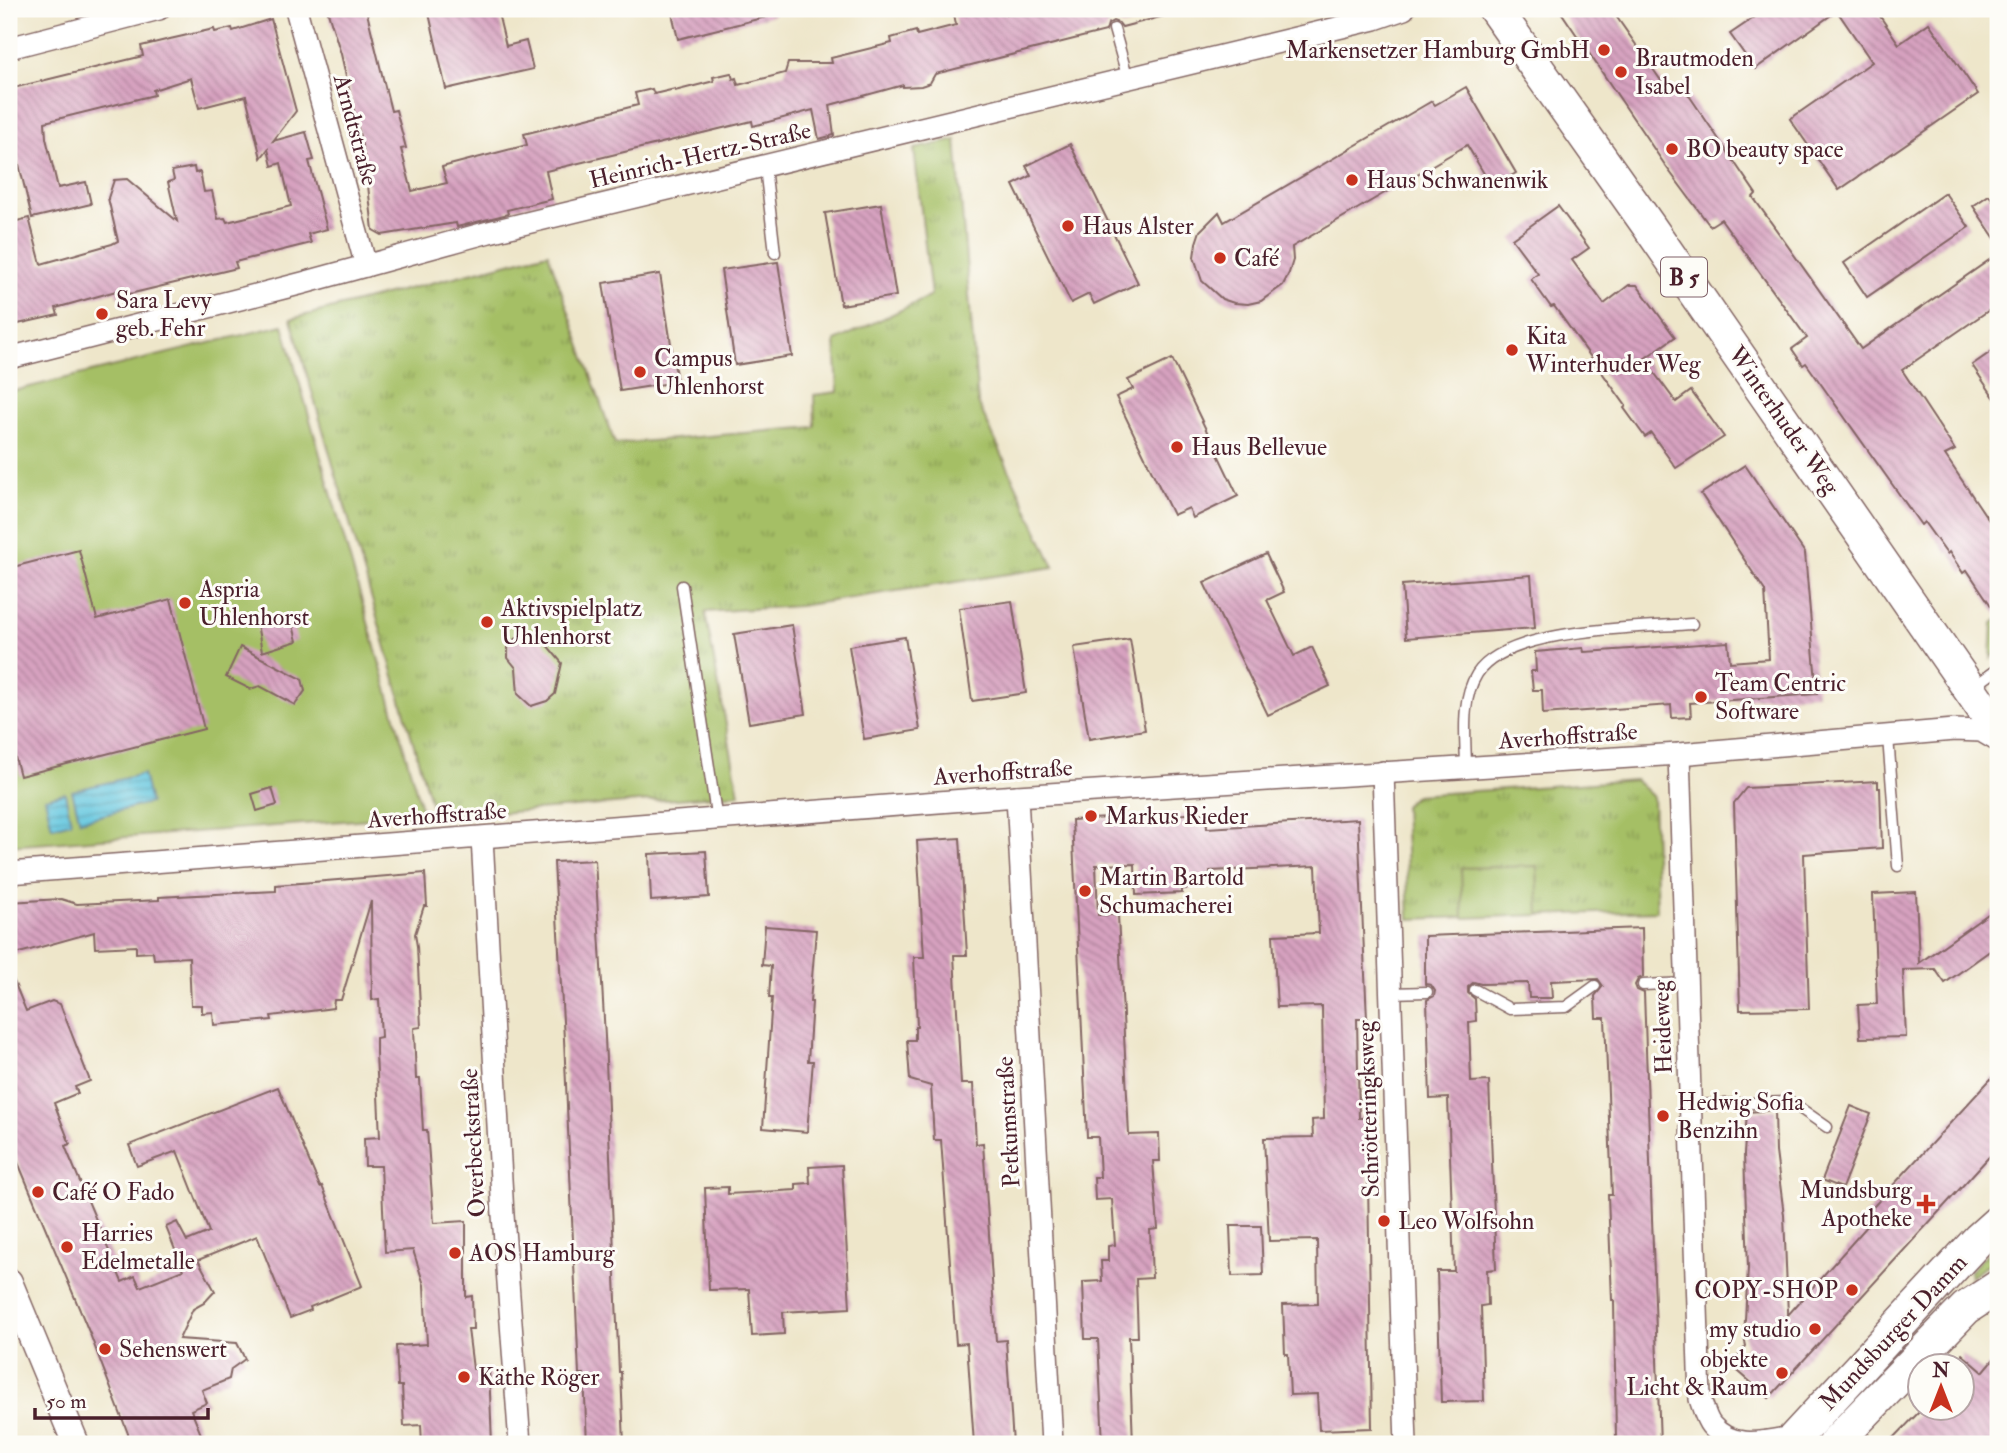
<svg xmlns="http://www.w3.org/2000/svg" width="2007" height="1453" viewBox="0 0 2007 1453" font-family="'IM FELL Double Pica',serif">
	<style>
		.grass { fill: url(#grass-dots); stroke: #786f48; stroke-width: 2 }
		.park { fill: url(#park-tufts); stroke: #786f48; stroke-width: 2 }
		.garden { fill: #a5bf65; stroke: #786f48; stroke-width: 2 }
		.water { fill: url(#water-rules); stroke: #567285; stroke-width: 2 }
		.building { fill: url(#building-back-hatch) }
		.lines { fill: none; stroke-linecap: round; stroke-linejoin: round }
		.service-casing { stroke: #836563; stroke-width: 13 }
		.minor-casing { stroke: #836563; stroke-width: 24 }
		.tertiary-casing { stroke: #836563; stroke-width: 29 }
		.primary-casing { stroke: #836563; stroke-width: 36 }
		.service { stroke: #fff; stroke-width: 10 }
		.minor { stroke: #fff; stroke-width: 21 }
		.tertiary { stroke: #fff; stroke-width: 26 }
		.primary { stroke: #fff; stroke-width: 33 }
		.poi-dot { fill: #c8321e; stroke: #fdfcf7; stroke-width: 2.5 }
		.labels { text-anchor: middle; stroke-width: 6; stroke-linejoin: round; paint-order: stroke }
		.shield { fill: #fdfcf7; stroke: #806168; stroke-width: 2 }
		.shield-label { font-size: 23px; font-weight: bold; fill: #4a1f2b }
		.poi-label { font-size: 24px; fill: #4a1f2b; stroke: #fdfcf7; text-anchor: start }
		.street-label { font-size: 24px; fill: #4a1f2b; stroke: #fdfcf7 }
	</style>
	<defs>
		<pattern id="grass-dots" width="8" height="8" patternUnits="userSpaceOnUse" patternTransform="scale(1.75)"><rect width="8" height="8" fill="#a5bf65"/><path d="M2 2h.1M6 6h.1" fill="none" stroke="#889b53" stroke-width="1.8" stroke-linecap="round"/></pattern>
		<pattern id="park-tufts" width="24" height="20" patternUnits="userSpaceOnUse" patternTransform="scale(1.75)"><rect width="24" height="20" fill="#a5bf65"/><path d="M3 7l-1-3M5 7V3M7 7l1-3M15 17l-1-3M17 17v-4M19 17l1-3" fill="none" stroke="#889b53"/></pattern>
		<pattern id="water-rules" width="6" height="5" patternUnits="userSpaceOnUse" patternTransform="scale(1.75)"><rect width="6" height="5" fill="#61c6df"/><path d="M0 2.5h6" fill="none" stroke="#52a0b5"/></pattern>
		<pattern id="building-back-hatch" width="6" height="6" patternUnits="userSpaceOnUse" patternTransform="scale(1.75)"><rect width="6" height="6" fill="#d7a2c0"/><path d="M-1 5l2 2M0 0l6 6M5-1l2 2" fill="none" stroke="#b0839c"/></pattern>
	</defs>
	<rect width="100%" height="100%" fill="#fdfcf7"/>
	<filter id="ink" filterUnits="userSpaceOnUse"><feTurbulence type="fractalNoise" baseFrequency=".0143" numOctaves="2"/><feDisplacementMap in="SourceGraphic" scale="14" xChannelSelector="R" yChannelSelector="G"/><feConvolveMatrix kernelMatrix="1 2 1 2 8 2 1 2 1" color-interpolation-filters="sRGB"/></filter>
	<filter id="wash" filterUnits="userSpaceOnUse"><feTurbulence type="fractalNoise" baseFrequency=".00686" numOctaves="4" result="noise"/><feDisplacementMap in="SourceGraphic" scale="28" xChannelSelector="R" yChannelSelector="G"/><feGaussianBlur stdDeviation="1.57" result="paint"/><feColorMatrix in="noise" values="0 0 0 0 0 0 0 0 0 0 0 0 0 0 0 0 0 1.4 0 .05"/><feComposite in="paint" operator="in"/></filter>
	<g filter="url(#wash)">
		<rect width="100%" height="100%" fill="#eee6ca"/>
		<polygon class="grass" points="1998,1242 1998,1258 1970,1277 1969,1272"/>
		<g class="park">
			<polygon points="956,140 978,403 1054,567 799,606 705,612 739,794 435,818 291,319 548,253 615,444 815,427 814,395 838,392 835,341 931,296 914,149"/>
			<polygon points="1998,619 1998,652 1991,658 1993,623"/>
			<polygon points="1635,780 1653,797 1657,911 1409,919 1404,806 1416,795"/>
		</g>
		<g class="garden">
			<polygon points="283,325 423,815 9,846 9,392"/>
			<polygon points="1537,866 1539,915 1463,918 1461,868"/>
		</g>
		<g class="water">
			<polygon points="143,774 150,803 80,821 72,791"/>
			<polygon points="65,793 71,822 52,827 45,798"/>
		</g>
		<g id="blocks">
			<g class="building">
				<polygon points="327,9 366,9 391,111 396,110 406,148 401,149 412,191 447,183 442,167 527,145 524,134 638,105 635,93 652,89 654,94 675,89 675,91 714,81 713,77 731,73 733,79 736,78 738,85 785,73 788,63 832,63 831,58 892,43 891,38 916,31 917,35 956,25 954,14 979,9 1005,9 1006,14 1025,9 1167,9 1168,15 1122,27 1119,23 1113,21 1108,24 1106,31 935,74 930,83 921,86 903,87 903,85 830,105 834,135 819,139 813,110 753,126 752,121 546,171 552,199 507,210 508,214 457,227 456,223 382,235 373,230 365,159 341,54"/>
				<polygon points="428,9 497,9 506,46 526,41 533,69 446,89"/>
				<polygon points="671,9 773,9 774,15 678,39"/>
				<polygon points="1559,9 1611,9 1662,82 1679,92 1686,91 1756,194 1753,197 1861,349 1998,254 1998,304 1902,370 1955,450 1945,455 1998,534 1998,616 1967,570 1963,573 1949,552 1947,554 1924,522 1921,525 1806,363 1803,365 1792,349 1807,338 1721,219 1710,226 1667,168"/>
				<polygon points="1767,9 1875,9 1899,44 1929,23 1978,94 1839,190 1790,119 1872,62 1837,11 1755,69 1730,34"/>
				<polygon points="271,19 296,111 273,141 306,132 314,160 309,161 327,229 308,234 311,243 235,262 237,268 117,297 116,291 56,308 58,315 9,326 9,223 29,218 41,264 112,244 118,241 108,198 114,180 127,179 177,221 168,182 174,180 172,171 194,167 195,173 200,172 204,192 212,191 218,219 225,218 227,222 291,206 281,163 272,166 268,149 261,158 246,96 199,108 191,78 153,90 154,95 45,122 46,138 58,188 86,182 91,204 32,218 9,123 9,89 143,56 141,46 170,39 214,29 215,32 232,28 233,31"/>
				<polygon points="1466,87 1516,173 1492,187 1467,145 1292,247 1293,260 1289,273 1283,285 1261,301 1248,304 1234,303 1222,299 1202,281 1194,257 1196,243 1200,231 1219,212 1224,222 1432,101 1435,105"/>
				<polygon points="1070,144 1138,283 1094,304 1089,294 1071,303 1013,185 1031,176 1026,166"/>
				<polygon points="1945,193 1969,227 1867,297 1844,263"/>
				<polygon points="1989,195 1998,208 1998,243 1973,206"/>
				<polygon points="881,204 896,296 841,305 825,213"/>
				<polygon points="1558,206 1589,248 1572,260 1604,304 1629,285 1637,285 1675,337 1644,359 1676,402 1691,391 1724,437 1676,468 1651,433 1645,437 1624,408 1626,406 1554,306 1551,307 1531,279 1538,274 1512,239"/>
				<polygon points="778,262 792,356 735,365 721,270"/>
				<polygon points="660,274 677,382 620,391 603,283"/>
				<polygon points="1998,347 1998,403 1972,365"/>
				<polygon points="1172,359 1238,496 1193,518 1189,508 1173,515 1116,397 1133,389 1128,380"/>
				<polygon points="1745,465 1805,553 1817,694 1690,703 1691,717 1672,718 1671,705 1543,714 1542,690 1533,690 1531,671 1536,671 1535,652 1583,648 1584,652 1601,651 1728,642 1730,662 1769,659 1765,591 1701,494"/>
				<polygon points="79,550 97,619 171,599 204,729 20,776 9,734 9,568"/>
				<polygon points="1266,554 1284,592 1267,600 1294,656 1312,647 1330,686 1268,715 1204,583"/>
				<polygon points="1531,575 1535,628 1406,638 1402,585"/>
				<polygon points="1012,601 1026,693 972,701 959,608"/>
				<polygon points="256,618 292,621 297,641 262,652"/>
				<polygon points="792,625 806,714 749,723 734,634"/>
				<polygon points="528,632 536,632 562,663 555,694 547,701 531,706 518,694 516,668 508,658 508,643"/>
				<polygon points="905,637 920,730 864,739 849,646"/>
				<polygon points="1130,639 1145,730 1089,739 1074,647"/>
				<polygon points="240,647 302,679 305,691 295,705 260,686 250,689 226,677"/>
				<polygon points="1878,781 1878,788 1880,788 1882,848 1804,854 1809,1009 1740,1010 1734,803 1746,788"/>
				<polygon points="272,788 277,805 257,811 252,794"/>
				<polygon points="1206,813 1207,828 1358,819 1367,1019 1357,1019 1359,1118 1367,1118 1372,1428 1319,1430 1317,1394 1290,1395 1288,1354 1285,1354 1283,1305 1318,1304 1317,1240 1269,1241 1264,1138 1313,1137 1312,1120 1324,1119 1322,1006 1277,1007 1273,935 1319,933 1316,866 1210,871 1211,887 1182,889 1182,893 1136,895 1135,864 1096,865 1098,915 1118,915 1129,1135 1159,1134 1160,1161 1153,1161 1158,1229 1150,1230 1152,1278 1136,1279 1138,1337 1129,1337 1133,1444 1103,1444 1098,1339 1085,1339 1083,1282 1102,1281 1101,1261 1108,1261 1108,1246 1115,1245 1112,1199 1095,1200 1094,1177 1100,1177 1098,1137 1087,1137 1072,820"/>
				<polygon points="960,838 967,955 954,955 961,1084 973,1084 976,1144 983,1143 996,1341 1006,1340 1013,1444 974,1444 967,1343 956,1344 941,1140 934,1140 931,1086 910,1080 907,1040 915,1040 915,1027 917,1027 914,957 924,957 917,841"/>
				<polygon points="706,851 709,897 651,901 649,854"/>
				<polygon points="595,860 605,1037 619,1372 621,1372 624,1444 587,1444 584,1374 579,1374 577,1330 564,1039 554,862"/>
				<polygon points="425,873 427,906 424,906 415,934 417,946 421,1027 414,1028 416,1079 420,1079 423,1130 427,1130 434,1223 466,1221 466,1297 472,1296 473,1329 468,1329 473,1369 489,1368 492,1444 422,1444 421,1425 404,1426 402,1386 398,1386 396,1346 427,1344 424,1285 413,1250 385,1252 381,1166 365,1166 364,1138 380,1137 376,1053 376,1038 381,1037 379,999 372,1000 371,901 341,1000 334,1000 333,1008 271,1016 272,1020 214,1025 213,1012 202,1013 202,1005 191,1005 189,957 154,959 153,952 136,953 136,946 95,948 94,932 9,956 9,902 61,899 77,904 159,900 159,897 276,891 276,885"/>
				<polygon points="1916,892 1919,963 1998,907 1998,945 1945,983 1935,969 1903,970 1906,1037 1860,1038 1858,1005 1877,1004 1873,894"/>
				<polygon points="765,926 816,930 810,1002 812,1002 808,1061 813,1061 807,1132 763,1128 772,998 769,998 771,966 762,965"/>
				<polygon points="1642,928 1643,977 1638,979 1635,985 1637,990 1644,993 1660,1444 1625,1444 1624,1440 1616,1440 1614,1300 1612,1300 1608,1195 1612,1195 1605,1018 1596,1018 1595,996 1603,986 1598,979 1551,981 1552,998 1529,998 1528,983 1481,984 1474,982 1468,987 1468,993 1475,999 1476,1021 1469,1022 1471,1082 1489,1081 1496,1269 1487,1270 1488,1305 1481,1306 1484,1401 1441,1402 1437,1271 1454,1271 1448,1098 1430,1099 1427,1000 1434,996 1435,991 1431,985 1425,984 1425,936"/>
				<polygon points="9,969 26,1011 52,1001 60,1004 90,1081 75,1087 78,1093 54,1103 70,1144 65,1146 122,1282 135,1276 140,1287 183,1270 166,1227 177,1222 187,1241 209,1232 177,1151 137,1166 129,1145 278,1087 320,1187 322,1186 362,1286 310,1307 311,1310 290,1318 257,1236 198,1260 215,1291 204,1303 193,1309 179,1339 237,1343 245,1359 231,1369 229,1379 202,1390 207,1403 191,1410 205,1444 132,1444 90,1334 9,1141"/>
				<polygon points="1998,1071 1998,1147 1769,1398 1731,1365 1746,1346 1744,1337 1748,1268 1744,1154 1747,1112 1775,1110 1776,1152 1784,1215 1788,1315 1869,1224 1863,1218"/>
				<polygon points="1851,1106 1871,1114 1842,1188 1822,1180"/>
				<polygon points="842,1165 850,1308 783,1312 784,1334 752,1336 749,1289 709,1290 705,1188 728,1187 728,1194 796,1190 796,1184 810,1183 809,1167"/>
				<polygon points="1230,1226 1261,1226 1263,1275 1232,1276"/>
				<polygon points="1962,1354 1983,1372 1998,1354 1998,1444 1888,1444 1923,1408 1962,1408"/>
			</g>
		</g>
	</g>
	<g filter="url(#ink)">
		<use href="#blocks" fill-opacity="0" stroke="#836563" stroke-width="2"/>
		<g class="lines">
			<defs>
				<g id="service">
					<polyline points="1114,29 1128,79"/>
					<polyline points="765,167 775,253"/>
					<polyline points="682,586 717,821"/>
					<polyline points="1972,688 1998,669"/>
					<polyline points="1888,737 1898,866"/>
					<path d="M1466,769C1466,739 1460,701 1477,674C1507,627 1640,628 1692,624"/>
					<polyline points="1643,985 1686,983"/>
					<polyline points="1475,990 1510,1009 1566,1007 1595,986"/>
					<polyline points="1391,993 1427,992"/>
					<polyline points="1690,1105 1791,1102 1827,1127"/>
				</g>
				<g id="minor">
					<polyline points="296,9 366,266"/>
					<polyline points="9,48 159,9"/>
					<polyline points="9,358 303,283 489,232 1375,19 1404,9"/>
					<path d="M1679,754L1700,1399C1703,1407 1706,1419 1711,1425C1734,1452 1766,1441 1796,1436"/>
					<polyline points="1383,772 1406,1444"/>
					<polyline points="1017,796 1052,1444"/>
					<polyline points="482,838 503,1215 520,1444"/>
					<polyline points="9,873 1017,796 1679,754 1954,730 1981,731 1998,741"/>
				</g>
				<polyline id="tertiary" points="9,1282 76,1444"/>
				<g id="primary">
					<polyline points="1495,9 1648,225 1998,730"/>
					<polyline points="1789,1444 1979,1239 1998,1222"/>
					<polyline points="1834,1444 1966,1308 1998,1287"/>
				</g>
			</defs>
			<use href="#service" class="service-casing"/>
			<use href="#minor" class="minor-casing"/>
			<use href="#tertiary" class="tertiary-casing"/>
			<use href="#primary" class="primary-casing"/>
			<use href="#service" class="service"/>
			<use href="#minor" class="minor"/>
			<use href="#tertiary" class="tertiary"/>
			<use href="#primary" class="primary"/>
		</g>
	</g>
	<g class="poi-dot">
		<circle cx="1604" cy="50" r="7"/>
		<circle cx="1621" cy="72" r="7"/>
		<circle cx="1672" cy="149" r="7"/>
		<circle cx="1352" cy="180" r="7"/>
		<circle cx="1068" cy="226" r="7"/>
		<circle cx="1220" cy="258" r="7"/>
		<circle cx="102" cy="314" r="7"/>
		<circle cx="1512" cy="350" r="7"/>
		<circle cx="640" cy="372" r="7"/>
		<circle cx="1177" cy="447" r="7"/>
		<circle cx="185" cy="603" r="7"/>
		<circle cx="487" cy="622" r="7"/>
		<circle cx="1701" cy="697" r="7"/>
		<circle cx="1091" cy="816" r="7"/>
		<circle cx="1085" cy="891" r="7"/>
		<circle cx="1663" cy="1116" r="7"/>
		<circle cx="38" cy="1192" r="7"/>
		<path d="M1922.5 1193.5h7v7h7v7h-7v7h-7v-7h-7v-7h7z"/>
		<circle cx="1384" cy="1221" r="7"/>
		<circle cx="67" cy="1247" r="7"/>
		<circle cx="455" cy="1253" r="7"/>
		<circle cx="1852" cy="1290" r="7"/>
		<circle cx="1815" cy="1329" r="7"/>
		<circle cx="105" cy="1349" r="7"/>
		<circle cx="1782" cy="1373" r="7"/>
		<circle cx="464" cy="1377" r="7"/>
	</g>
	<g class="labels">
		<rect class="shield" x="1661" y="257.5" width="46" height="39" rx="5"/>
		<g class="shield-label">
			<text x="1684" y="285">B 5</text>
		</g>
		<g class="poi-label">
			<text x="1590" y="58" text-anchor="end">Markensetzer Hamburg GmbH</text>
			<text x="1635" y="66">Brautmoden<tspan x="1635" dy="28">Isabel</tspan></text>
			<text x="1686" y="157">BO beauty space</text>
			<text x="1366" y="188">Haus Schwanenwik</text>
			<text x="1082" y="234">Haus Alster</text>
			<text x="1234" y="266">Café</text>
			<text x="116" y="308">Sara Levy<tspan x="116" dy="28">geb. Fehr</tspan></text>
			<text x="1526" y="344">Kita<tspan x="1526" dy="28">Winterhuder Weg</tspan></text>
			<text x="654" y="366">Campus<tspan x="654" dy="28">Uhlenhorst</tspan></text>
			<text x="1191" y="455">Haus Bellevue</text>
			<text x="199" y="597">Aspria<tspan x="199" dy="28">Uhlenhorst</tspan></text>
			<text x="501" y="616">Aktivspielplatz<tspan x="501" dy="28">Uhlenhorst</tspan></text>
			<text x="1715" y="691">Team Centric<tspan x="1715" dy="28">Software</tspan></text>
			<text x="1105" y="824">Markus Rieder</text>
			<text x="1099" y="885">Martin Bartold<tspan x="1099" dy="28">Schumacherei</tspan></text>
			<text x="1677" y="1110">Hedwig Sofia<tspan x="1677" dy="28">Benzihn</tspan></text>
			<text x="1912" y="1198" text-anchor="end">Mundsburg<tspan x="1912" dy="28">Apotheke</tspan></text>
			<text x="52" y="1200">Café O Fado</text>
			<text x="1398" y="1229">Leo Wolfsohn</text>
			<text x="81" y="1241">Harries<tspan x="81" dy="28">Edelmetalle</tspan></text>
			<text x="469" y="1261">AOS Hamburg</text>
			<text x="1838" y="1298" text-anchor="end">COPY-SHOP</text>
			<text x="1801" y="1337" text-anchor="end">my studio</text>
			<text x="119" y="1357">Sehenswert</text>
			<text x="1768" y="1367" text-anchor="end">objekte<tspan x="1768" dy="28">Licht &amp; Raum</tspan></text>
			<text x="478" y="1385">Käthe Röger</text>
		</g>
		<g class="street-label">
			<text transform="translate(356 130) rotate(75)" y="8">Arndtstraße</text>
			<text transform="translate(700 155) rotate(-13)" y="8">Heinrich-Hertz-Straße</text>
			<text transform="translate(1784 420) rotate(55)" y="8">Winterhuder Weg</text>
			<text transform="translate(1568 736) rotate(-4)" y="8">Averhoffstraße</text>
			<text transform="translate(1003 772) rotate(-4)" y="8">Averhoffstraße</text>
			<text transform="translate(437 815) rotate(-4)" y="8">Averhoffstraße</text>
			<text transform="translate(1662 1027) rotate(-92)" y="8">Heideweg</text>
			<text transform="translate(1368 1109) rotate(-92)" y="8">Schrötteringksweg</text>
			<text transform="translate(1008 1122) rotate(-93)" y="8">Petkumstraße</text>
			<text transform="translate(473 1143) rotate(-93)" y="8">Overbeckstraße</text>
			<text transform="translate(1893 1332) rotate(-47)" y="8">Mundsburger Damm</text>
		</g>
	</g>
	<rect width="2007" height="1453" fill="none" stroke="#fdfcf7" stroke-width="35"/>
	<g transform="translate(1941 1387)"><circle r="33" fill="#fdfcf7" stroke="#b5a4a5" stroke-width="2"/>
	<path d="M0-5L12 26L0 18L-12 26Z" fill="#c8321e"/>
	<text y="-10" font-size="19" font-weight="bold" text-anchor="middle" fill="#4a1f2b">N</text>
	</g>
	<path d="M35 1408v10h173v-10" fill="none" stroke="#4a1f2b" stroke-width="3.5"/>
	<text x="46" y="1408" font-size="21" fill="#4a1f2b" stroke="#fdfcf7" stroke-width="5" paint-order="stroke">50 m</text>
</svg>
